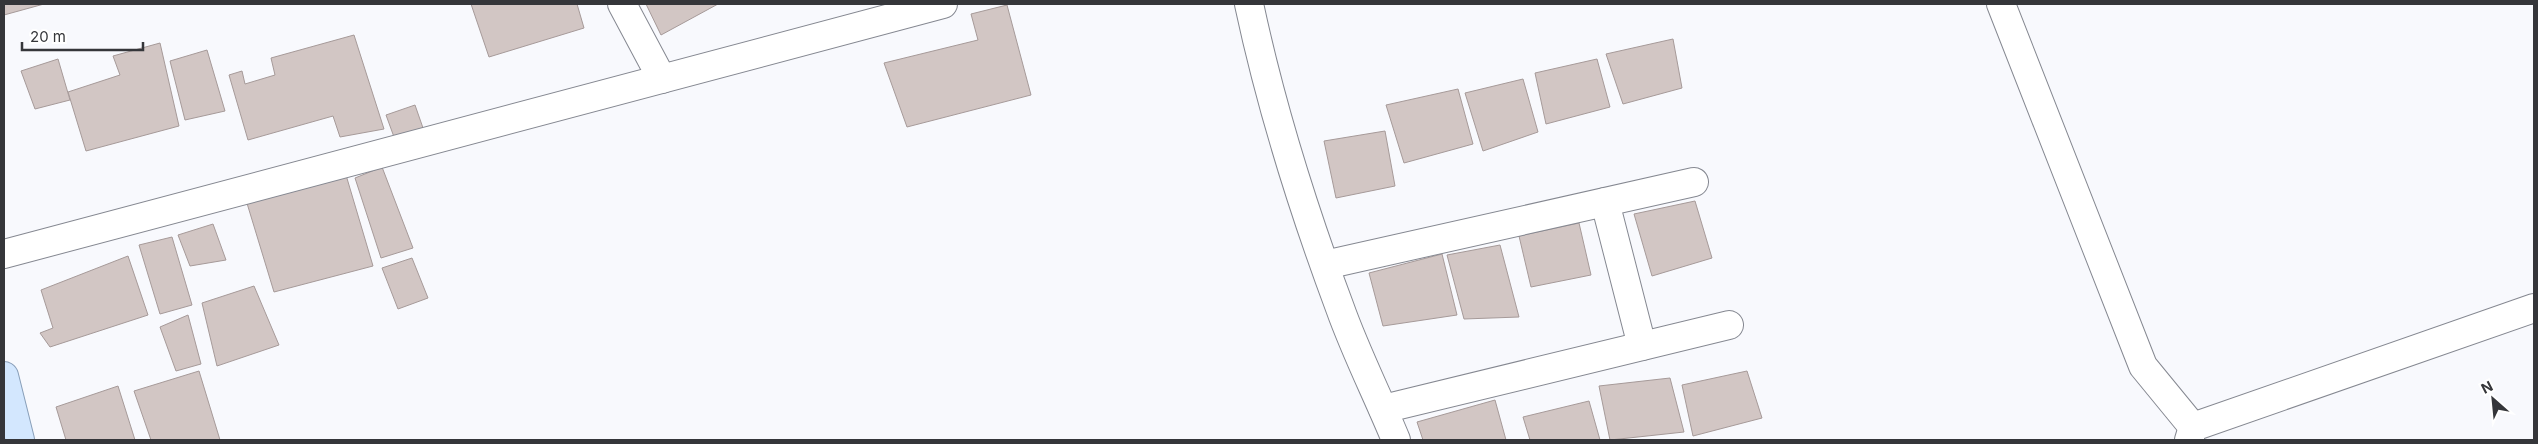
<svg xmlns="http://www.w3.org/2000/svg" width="2538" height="444" viewBox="0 0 2538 444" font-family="Inter,sans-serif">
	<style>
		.building { fill: #d2c6c4; stroke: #a69a99 }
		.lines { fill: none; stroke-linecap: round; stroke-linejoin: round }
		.minor-casing { stroke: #858891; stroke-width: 30 }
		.major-casing { stroke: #899fb9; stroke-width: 30 }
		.minor { stroke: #fff; stroke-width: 28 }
		.major { stroke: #d3e7fe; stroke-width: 28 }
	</style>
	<rect width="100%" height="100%" fill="#f8f9fd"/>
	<g class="building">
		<polygon points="4,4 44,4 4,15"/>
		<polygon points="471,4 577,4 584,28 489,57"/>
		<polygon points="646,4 718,4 661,35"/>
		<polygon points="1007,5 1031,95 907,127 884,63 978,40 971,14"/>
		<polygon points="354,35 384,129 340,137 333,116 248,140 229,75 242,71 245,84 275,75 271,58"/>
		<polygon points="1673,39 1682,88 1623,104 1606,54"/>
		<polygon points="160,43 179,126 86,151 68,92 120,75 113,56"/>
		<polygon points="207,50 225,111 185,120 170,61"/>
		<polygon points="58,59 70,100 35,109 21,71"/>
		<polygon points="1597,59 1610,107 1546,124 1535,73"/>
		<polygon points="1523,79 1538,132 1483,151 1465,93"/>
		<polygon points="1458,89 1473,144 1404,163 1386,105"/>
		<polygon points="415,105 423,128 394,137 386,115"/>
		<polygon points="1385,131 1395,186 1336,198 1324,141"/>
		<polygon points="382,167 413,248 381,258 355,178"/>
		<polygon points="346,175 373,266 274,292 246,200"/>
		<polygon points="1695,201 1712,258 1652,276 1634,214"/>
		<polygon points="1579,223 1591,275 1531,287 1519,236"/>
		<polygon points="213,224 226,260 190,266 178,235"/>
		<polygon points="172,237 192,305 160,314 139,245"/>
		<polygon points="1500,245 1519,317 1464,319 1447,255"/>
		<polygon points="1442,254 1457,315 1383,326 1369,273"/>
		<polygon points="128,256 148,315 50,347 40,333 53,328 41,290"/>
		<polygon points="412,258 428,298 398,309 382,268"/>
		<polygon points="254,286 279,345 217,366 202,303"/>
		<polygon points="188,315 201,364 176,371 160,327"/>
		<polygon points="199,371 220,440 151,440 134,391"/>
		<polygon points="1747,371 1762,418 1693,436 1682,385"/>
		<polygon points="1670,378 1684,432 1610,440 1599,386"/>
		<polygon points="118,386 135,440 66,440 56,407"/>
		<polygon points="1495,400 1506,440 1423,440 1417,422"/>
		<polygon points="1589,401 1600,440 1530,440 1523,417"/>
	</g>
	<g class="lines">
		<defs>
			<g id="minor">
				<polyline points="622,4 662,79"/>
				<path d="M1249,4C1271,107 1303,209 1340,308C1356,353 1378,396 1396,440"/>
				<polyline points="2001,4 2143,366 2193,427"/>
				<polyline points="1605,202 1642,346"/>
				<polyline points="4,254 943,4"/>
				<polyline points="1325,265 1694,182"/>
				<polyline points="1383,409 1729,325"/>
				<polyline points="2189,440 2193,427 2534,308"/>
			</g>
			<polyline id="major" points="4,376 20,440"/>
		</defs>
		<use href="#minor" class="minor-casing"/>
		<use href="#major" class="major-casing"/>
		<use href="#minor" class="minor"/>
		<use href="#major" class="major"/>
	</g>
	<rect width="2538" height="444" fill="none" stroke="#35363a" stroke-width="10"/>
	<g transform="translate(2493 399) rotate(333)" stroke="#ffffff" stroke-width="4" paint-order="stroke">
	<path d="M0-4L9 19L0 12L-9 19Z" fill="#35363a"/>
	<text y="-8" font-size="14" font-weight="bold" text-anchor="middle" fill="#35363a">N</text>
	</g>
	<path d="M22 42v8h121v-8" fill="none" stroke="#35363a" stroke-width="2.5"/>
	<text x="30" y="42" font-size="15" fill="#35363a" stroke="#ffffff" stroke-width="4" paint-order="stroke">20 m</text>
</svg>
